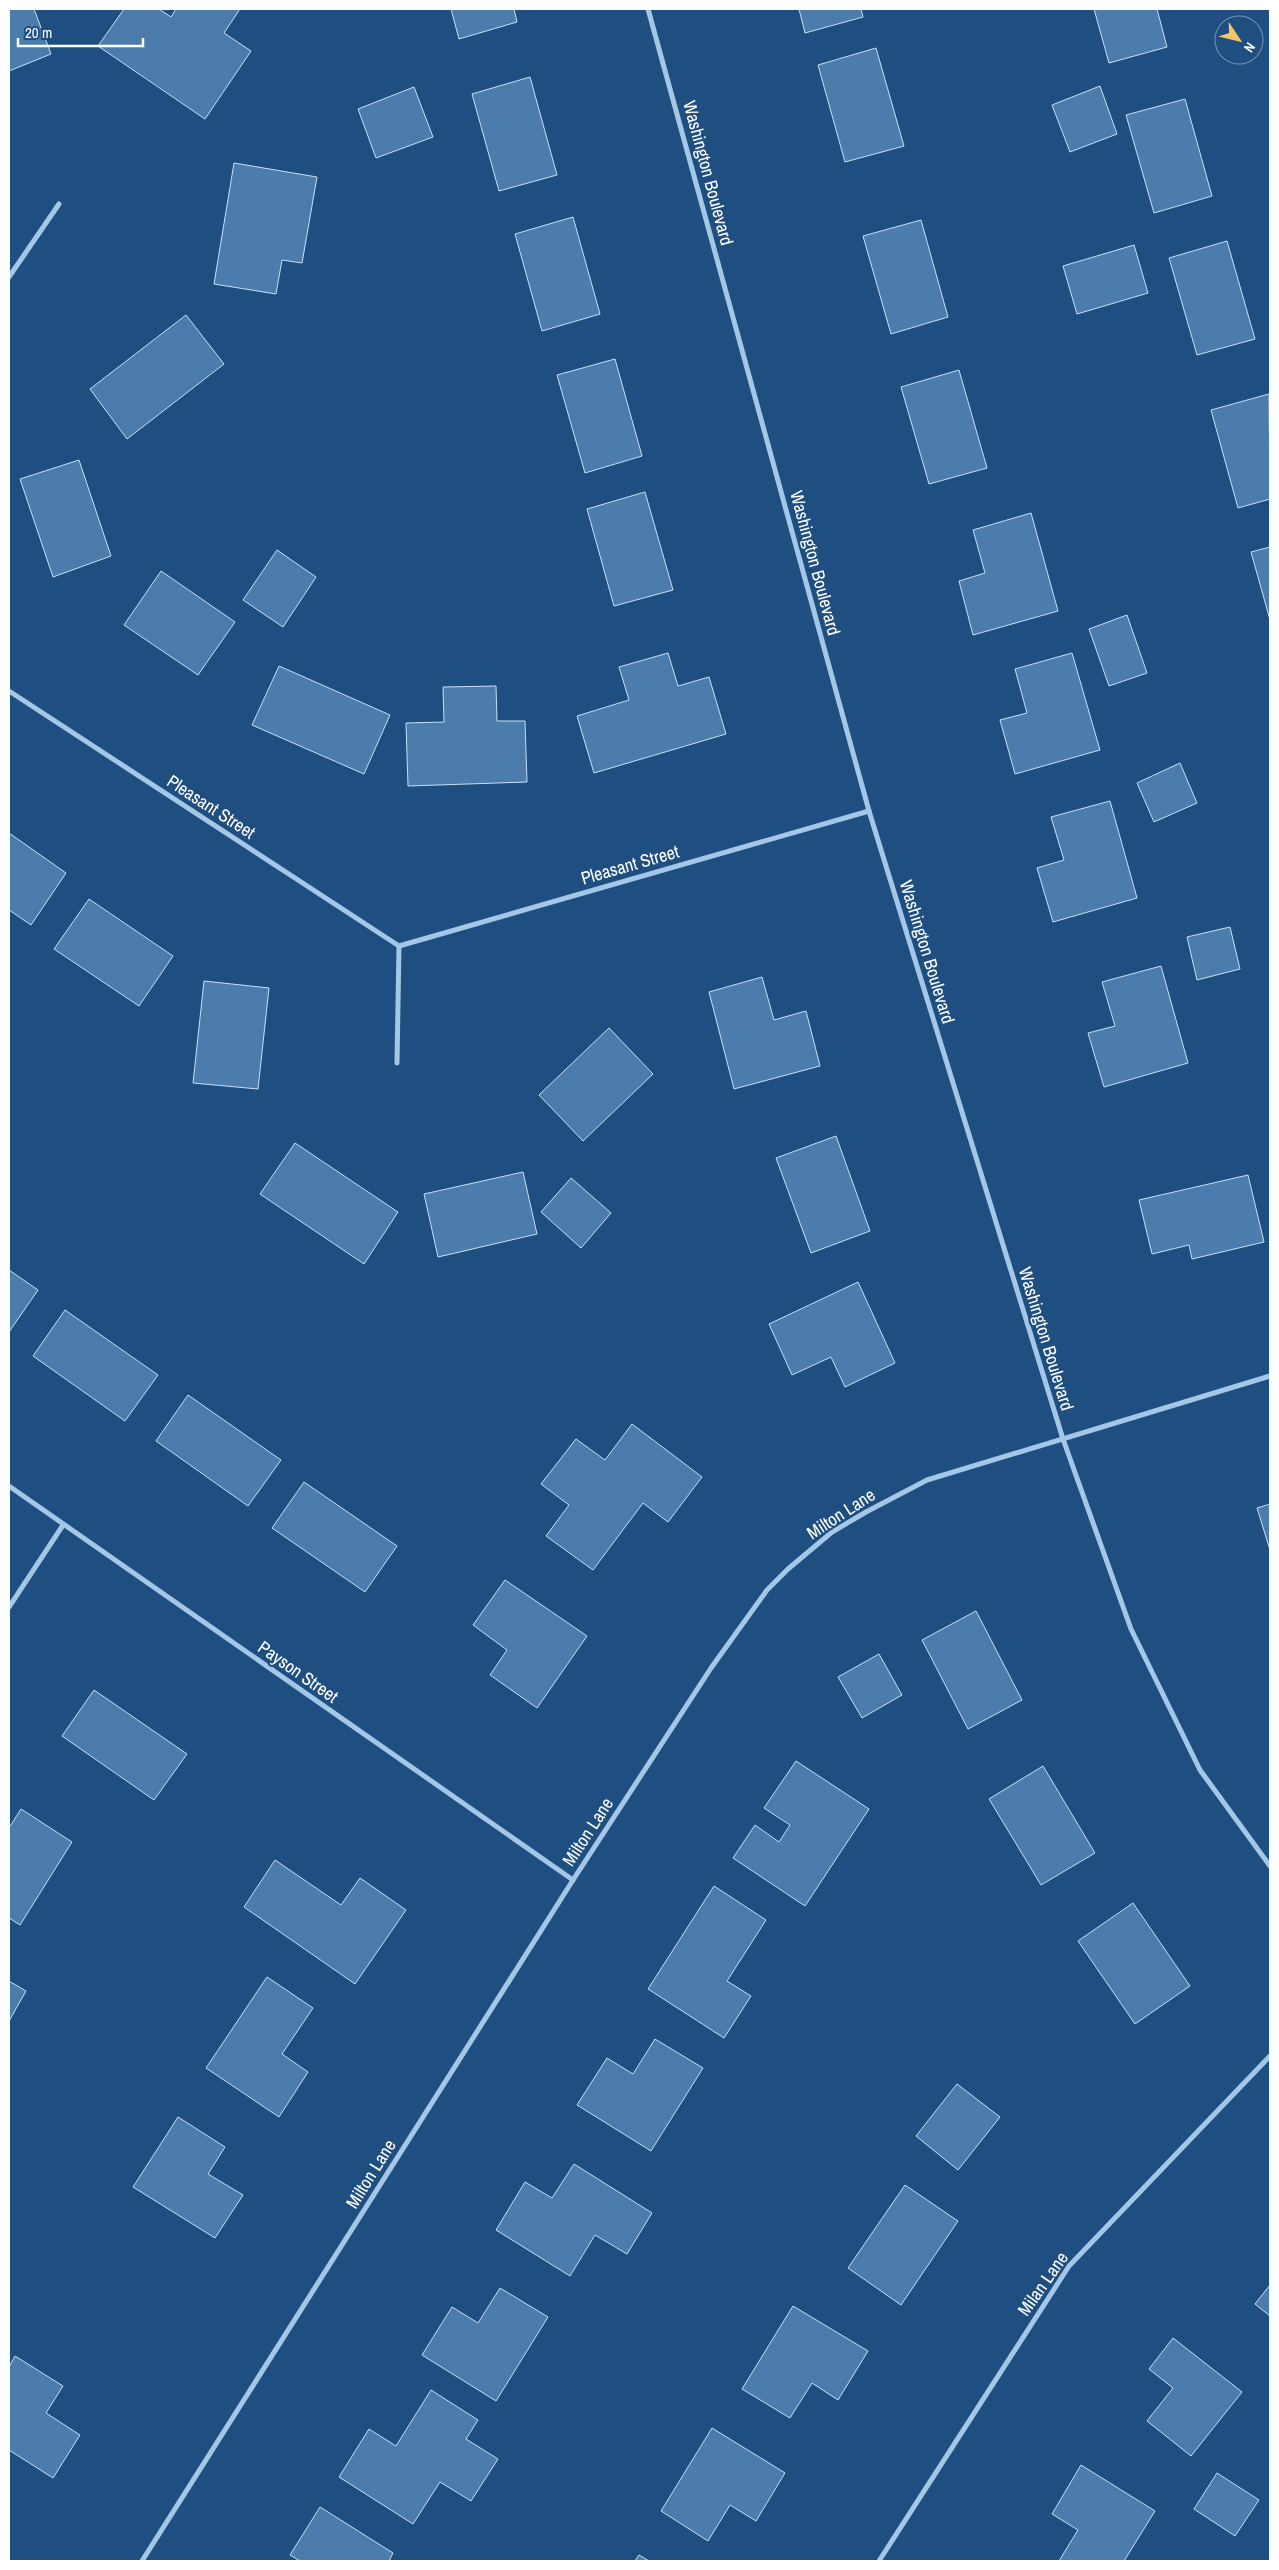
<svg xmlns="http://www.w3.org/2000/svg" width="1279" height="2570" viewBox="0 0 1279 2570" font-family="'Archivo Narrow',sans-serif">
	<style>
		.building { fill: #4c7cac; stroke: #c8e0f6 }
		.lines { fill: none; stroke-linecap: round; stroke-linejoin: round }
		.minor { stroke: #a4c7e8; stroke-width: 5 }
		.labels { text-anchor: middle; stroke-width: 4.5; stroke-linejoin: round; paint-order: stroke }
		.street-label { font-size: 18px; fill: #fff; stroke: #1f4f80 }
	</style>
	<rect width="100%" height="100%" fill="#1f4f80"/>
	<g class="building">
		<polygon points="9,9 34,9 51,54 9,71"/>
		<polygon points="124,9 159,9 171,17 176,9 240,9 224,33 251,51 205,119 98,46"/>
		<polygon points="451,9 514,9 517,22 459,39"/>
		<polygon points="799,9 861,9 863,17 805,33"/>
		<polygon points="1094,9 1157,9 1167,47 1109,63"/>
		<polygon points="876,48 904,146 845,162 818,65"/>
		<polygon points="530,77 557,175 499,191 472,94"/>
		<polygon points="1100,86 1117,134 1070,152 1052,105"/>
		<polygon points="414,87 433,137 376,158 358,109"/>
		<polygon points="1185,99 1212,196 1154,213 1126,115"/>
		<polygon points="234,163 317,177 302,263 282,260 276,294 214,284"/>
		<polygon points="573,217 600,314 542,331 515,234"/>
		<polygon points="921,220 948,317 891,334 863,236"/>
		<polygon points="1227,241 1255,339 1197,355 1169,258"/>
		<polygon points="1134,245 1148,293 1077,314 1063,266"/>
		<polygon points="186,315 224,364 127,439 90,389"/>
		<polygon points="615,359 642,456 585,473 557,375"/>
		<polygon points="959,370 987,468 929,484 901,387"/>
		<polygon points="1269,394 1270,499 1238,508 1211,410"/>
		<polygon points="79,460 111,556 53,577 20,479"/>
		<polygon points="645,492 673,590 614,606 587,509"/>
		<polygon points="1031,513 1058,611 973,635 959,581 985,573 973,530"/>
		<polygon points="1270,547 1270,620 1251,552"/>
		<polygon points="277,550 316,577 283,627 243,600"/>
		<polygon points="161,571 235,622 198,675 124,625"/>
		<polygon points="1127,615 1147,673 1109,686 1089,629"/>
		<polygon points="668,653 678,686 709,677 726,734 594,773 577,716 629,700 619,667"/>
		<polygon points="1072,653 1100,750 1015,774 1000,720 1027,713 1015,669"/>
		<polygon points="279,666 390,715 364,774 252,725"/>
		<polygon points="496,686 497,721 525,721 527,782 408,786 406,723 444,722 443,687"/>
		<polygon points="1180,763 1197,803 1154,822 1137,783"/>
		<polygon points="1110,801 1137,898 1053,922 1037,868 1064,860 1051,817"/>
		<polygon points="9,833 66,873 31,925 9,910"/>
		<polygon points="89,899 173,956 139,1006 54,949"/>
		<polygon points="1230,927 1240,969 1197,980 1187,937"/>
		<polygon points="1161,966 1188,1063 1104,1087 1088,1033 1115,1026 1102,982"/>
		<polygon points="762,977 774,1020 806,1011 820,1066 734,1089 709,992"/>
		<polygon points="204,981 269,988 258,1089 193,1083"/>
		<polygon points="609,1028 653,1074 583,1141 539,1095"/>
		<polygon points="836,1136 870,1231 811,1253 776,1158"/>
		<polygon points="295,1143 398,1212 364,1264 260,1194"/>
		<polygon points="523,1172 537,1234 438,1257 424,1194"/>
		<polygon points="1248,1175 1264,1242 1192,1259 1189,1245 1152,1254 1139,1200"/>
		<polygon points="571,1178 611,1213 581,1248 541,1212"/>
		<polygon points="9,1270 38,1290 9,1332"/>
		<polygon points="858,1282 895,1363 845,1387 831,1357 792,1375 769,1324"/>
		<polygon points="65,1310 158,1375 125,1421 33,1356"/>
		<polygon points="188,1395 281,1460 248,1506 156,1441"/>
		<polygon points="632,1424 702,1477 668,1522 643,1503 593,1570 546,1536 569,1505 541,1484 576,1439 605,1460"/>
		<polygon points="304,1482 397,1546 365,1592 272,1528"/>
		<polygon points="1270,1504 1270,1550 1257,1508"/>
		<polygon points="505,1580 587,1636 537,1708 490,1675 507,1650 473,1625"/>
		<polygon points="976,1611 1022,1700 968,1729 922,1640"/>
		<polygon points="879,1654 902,1695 862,1718 838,1677"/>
		<polygon points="94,1690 187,1754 154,1800 62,1736"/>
		<polygon points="796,1761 869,1809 805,1906 733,1858 755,1825 779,1842 790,1825 764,1808"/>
		<polygon points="1043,1766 1095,1853 1041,1885 989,1799"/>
		<polygon points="21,1809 72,1842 20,1925 9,1918 9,1828"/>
		<polygon points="275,1860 341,1905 360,1878 406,1910 355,1984 244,1907"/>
		<polygon points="714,1886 766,1920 727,1981 751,1996 724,2038 648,1989"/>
		<polygon points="1133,1903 1190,1986 1135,2024 1078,1941"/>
		<polygon points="267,1977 313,2008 282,2054 308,2072 279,2117 206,2068"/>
		<polygon points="9,1981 26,1991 9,2021"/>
		<polygon points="655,2039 703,2068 651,2151 577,2105 607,2058 633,2074"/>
		<polygon points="957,2084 1000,2117 958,2170 916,2136"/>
		<polygon points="178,2117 225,2147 208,2174 243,2195 215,2238 133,2187"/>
		<polygon points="574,2164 652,2213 627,2254 595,2235 570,2276 496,2230 525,2182 552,2198"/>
		<polygon points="905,2185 958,2221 901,2305 848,2268"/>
		<polygon points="1270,2285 1270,2316 1255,2304"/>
		<polygon points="500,2288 548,2317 496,2401 422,2355 452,2307 478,2323"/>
		<polygon points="793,2306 868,2351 838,2400 812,2383 790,2418 742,2389"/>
		<polygon points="1173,2338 1242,2392 1191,2456 1147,2421 1173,2388 1149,2369"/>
		<polygon points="15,2356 63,2386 46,2413 80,2435 53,2478 9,2450 9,2367"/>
		<polygon points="431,2390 478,2420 466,2439 498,2459 471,2501 440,2482 413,2524 339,2477 369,2429 396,2446"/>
		<polygon points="712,2428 785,2473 756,2521 730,2505 708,2541 661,2511"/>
		<polygon points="1081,2465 1155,2511 1124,2561 1059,2561 1078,2530 1052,2514"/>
		<polygon points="1217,2473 1259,2500 1235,2536 1194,2509"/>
		<polygon points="320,2507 393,2553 389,2561 300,2561 290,2555"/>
		<polygon points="639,2555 649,2561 635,2561"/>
	</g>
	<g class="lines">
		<g class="minor">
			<polyline points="648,9 869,811 1063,1439 1131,1629 1200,1770 1270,1866"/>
			<polyline points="9,277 59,204"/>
			<polyline points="9,691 399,946 869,811"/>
			<polyline points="397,1063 399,946"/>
			<polyline points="9,1486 573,1880"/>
			<polyline points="9,1607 63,1525"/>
			<polyline points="142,2561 573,1880 711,1668 767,1590 788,1569 832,1532 866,1512 927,1480 1270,1376"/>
			<polyline points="879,2561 1069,2266 1270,2056"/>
		</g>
	</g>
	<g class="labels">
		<g class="street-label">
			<text transform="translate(708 173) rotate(75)" y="6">Washington Boulevard</text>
			<text transform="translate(815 563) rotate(75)" y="6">Washington Boulevard</text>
			<text transform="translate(211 807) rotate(33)" y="6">Pleasant Street</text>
			<text transform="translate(630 865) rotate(-16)" y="6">Pleasant Street</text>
			<text transform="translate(927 952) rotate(73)" y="6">Washington Boulevard</text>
			<text transform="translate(1046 1339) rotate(73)" y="6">Washington Boulevard</text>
			<text transform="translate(841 1514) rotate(-33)" y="6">Milton Lane</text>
			<text transform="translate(298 1672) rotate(35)" y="6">Payson Street</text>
			<text transform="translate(588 1832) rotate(-57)" y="6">Milton Lane</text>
			<text transform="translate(371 2174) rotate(-58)" y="6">Milton Lane</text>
			<text transform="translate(1043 2284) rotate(-55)" y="6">Milan Lane</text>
		</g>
	</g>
	<rect width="1279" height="2570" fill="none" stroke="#ffffff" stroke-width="20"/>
	<g transform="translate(1239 40) rotate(125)"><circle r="24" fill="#1f4f80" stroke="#7995b3"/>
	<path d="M0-4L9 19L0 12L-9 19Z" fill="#f6c365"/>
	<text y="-8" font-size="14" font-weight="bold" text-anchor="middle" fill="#ffffff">N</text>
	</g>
	<path d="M18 38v8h125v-8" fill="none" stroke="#ffffff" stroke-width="2.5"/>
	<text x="25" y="38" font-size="15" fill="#ffffff" stroke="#1f4f80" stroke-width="4" paint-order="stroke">20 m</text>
</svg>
